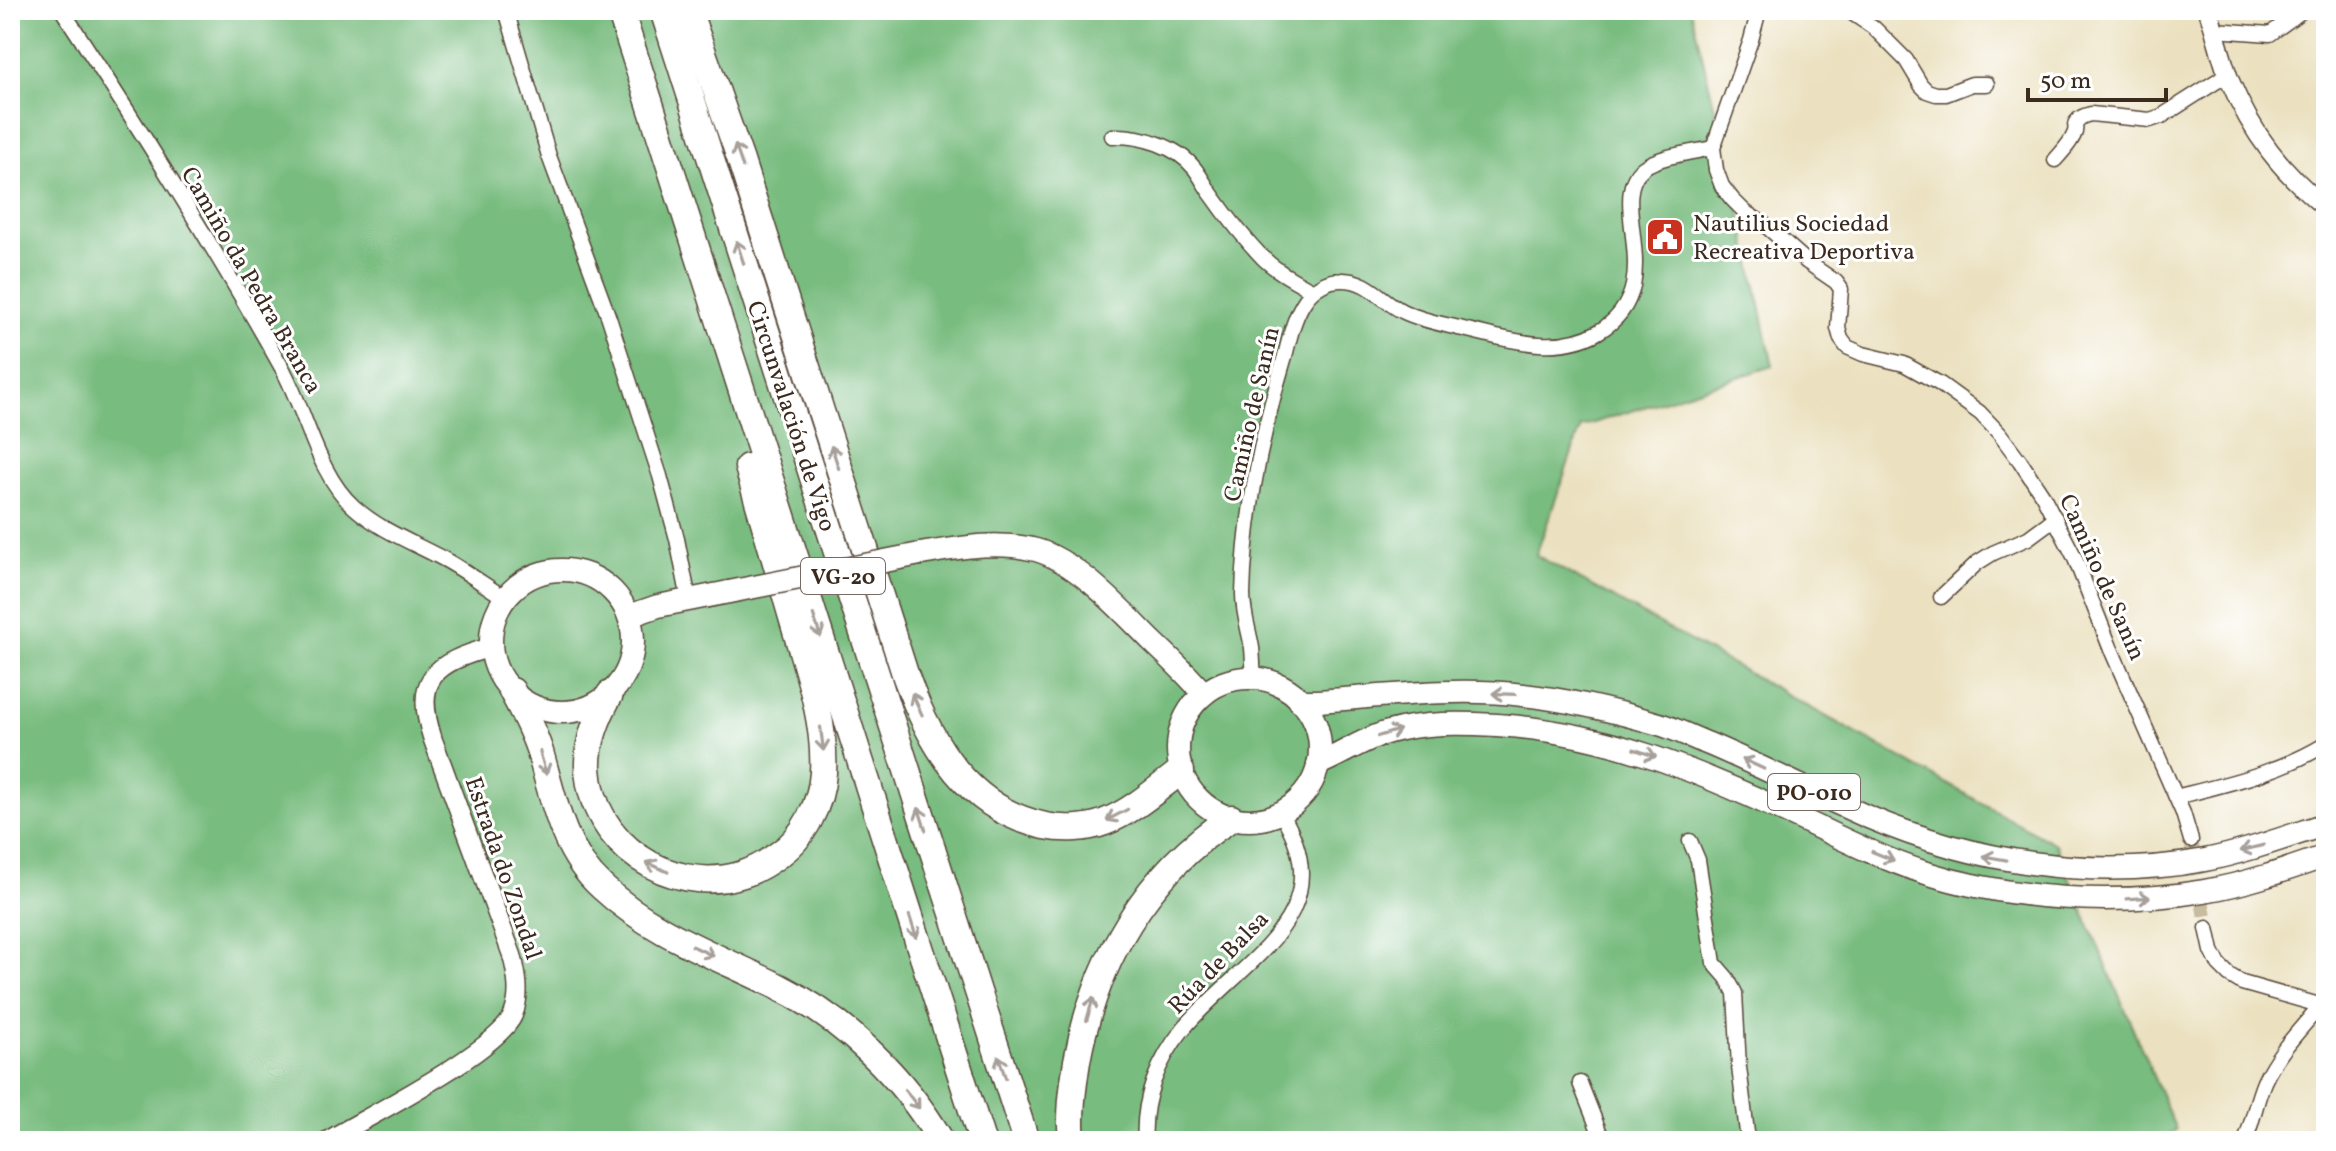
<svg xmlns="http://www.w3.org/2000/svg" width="2336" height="1151" viewBox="0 0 2336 1151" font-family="Vollkorn,serif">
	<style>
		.forest { fill: #78bc7f; stroke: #5a734e; stroke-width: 2 }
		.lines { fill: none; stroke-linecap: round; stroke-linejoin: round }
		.minor-tunnel { stroke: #c8bca0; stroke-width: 14; stroke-dasharray: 14 7; stroke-linecap: butt }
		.minor-casing { stroke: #554536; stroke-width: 17 }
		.tertiary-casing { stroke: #554536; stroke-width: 21 }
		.primary-casing { stroke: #554536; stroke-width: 25 }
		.motorway-casing { stroke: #554536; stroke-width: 29 }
		.minor { stroke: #fff; stroke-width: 14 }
		.tertiary { stroke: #fff; stroke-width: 18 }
		.primary { stroke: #fff; stroke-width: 22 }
		.motorway { stroke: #fff; stroke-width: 26 }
		.primary-bridge-casing { stroke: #554536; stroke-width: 25; stroke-linecap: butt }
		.primary-bridge { stroke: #fff; stroke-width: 22 }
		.oneway { stroke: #a79f9a }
		.labels { text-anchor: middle; stroke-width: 6; stroke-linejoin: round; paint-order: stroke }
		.shield { fill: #fff; stroke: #766a62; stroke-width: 2 }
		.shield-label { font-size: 22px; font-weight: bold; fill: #3b2a1e }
		.poi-label { font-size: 24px; fill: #3b2a1e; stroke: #fff; text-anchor: start }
		.street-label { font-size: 24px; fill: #3b2a1e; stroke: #fff }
	</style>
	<rect width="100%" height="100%" fill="#fff"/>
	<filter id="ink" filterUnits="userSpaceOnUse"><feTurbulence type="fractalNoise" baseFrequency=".0125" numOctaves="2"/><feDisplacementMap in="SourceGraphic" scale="16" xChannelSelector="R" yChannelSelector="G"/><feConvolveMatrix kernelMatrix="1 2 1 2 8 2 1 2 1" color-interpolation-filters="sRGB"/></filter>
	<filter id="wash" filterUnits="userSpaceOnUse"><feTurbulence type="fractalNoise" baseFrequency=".006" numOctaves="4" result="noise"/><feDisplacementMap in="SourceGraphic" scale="32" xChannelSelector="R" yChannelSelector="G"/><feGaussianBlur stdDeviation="1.8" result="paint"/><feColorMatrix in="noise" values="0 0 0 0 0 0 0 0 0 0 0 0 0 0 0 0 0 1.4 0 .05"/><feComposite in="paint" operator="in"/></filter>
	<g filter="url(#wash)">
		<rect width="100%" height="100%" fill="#ebe1c0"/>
		<polygon class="forest" points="10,10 1691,10 1742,221 1773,366 1581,427 1536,555 2055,844 2176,1130 2163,1141 10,1141"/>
	</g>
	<g filter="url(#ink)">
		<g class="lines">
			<polyline class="minor-tunnel" points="2191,840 2207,928"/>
			<defs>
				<g id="minor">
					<path d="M62,10C139,127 214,246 282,368C306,411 317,474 354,507C382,532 417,544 449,562C468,573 486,586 505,598"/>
					<polyline points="506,10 549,156 609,318 660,476 677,539 689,600"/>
					<polyline points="1759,10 1751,40 1713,148 1716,170 1722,186 1732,199 1745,212 1765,225 1807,262 1836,282 1841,289 1838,328 1841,339 1847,347 1863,354 1904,364 1940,384 1980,413 1999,433 2020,461 2043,496 2074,556 2110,647 2183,813 2191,840"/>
					<polyline points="1847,10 1873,27 1906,60 1921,85 1927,91 1936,94 1946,94 1972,84 1987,84"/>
					<polyline points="2215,30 2270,34 2303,10"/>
					<path d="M1112,136C1141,135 1177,146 1195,169C1201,177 1206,187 1212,195C1226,215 1245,239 1262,257C1277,272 1296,281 1313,291"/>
					<path d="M2055,160C2062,152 2072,142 2075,132C2077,124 2072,126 2079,119C2082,116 2087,115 2091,114L2150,120L2162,116L2228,74"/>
					<polyline points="1941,597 1977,563 1993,553 2028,538 2055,518"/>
					<path d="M1254,678C1253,668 1253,658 1252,648C1249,630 1243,614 1243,594C1245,515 1262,432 1285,356C1290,337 1294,316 1306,299C1314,288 1327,280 1341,280C1369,279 1382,302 1404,312C1423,321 1443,324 1463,329C1506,339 1556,356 1598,332C1673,288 1604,200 1643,168C1658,156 1694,152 1713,148"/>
					<path d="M2176,797C2227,784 2281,772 2326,744"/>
					<polyline points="1690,841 1698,860 1714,963 1727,978 1735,993 1739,1067 1748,1141"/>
					<polyline points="2207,928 2212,951 2219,965 2229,975 2242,983 2326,1007"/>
					<polyline points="1580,1083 1603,1141"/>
					<path d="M1145,1141C1142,1100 1158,1060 1184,1028C1241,960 1345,916 1281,813"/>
					<path d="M2245,1141C2253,1121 2256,1101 2264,1082C2277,1053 2300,1030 2320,1006"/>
				</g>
				<g id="tertiary">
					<path d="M2208,10C2216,33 2221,58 2230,81C2252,134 2282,172 2326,208"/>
					<path d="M327,1141C365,1118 498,1051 513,1015C521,995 517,975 512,955L433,740C413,679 433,663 492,647"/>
				</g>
				<g id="primary">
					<path d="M920,554C958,548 997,540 1036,550C1077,561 1123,612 1152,641C1170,658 1188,675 1204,694"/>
					<circle cx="562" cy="641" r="71"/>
					<polyline points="629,616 658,606 729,592"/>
					<circle cx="1249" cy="749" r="71"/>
					<path d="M1300,701H1318C1386,696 1456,687 1523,695C1569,700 1615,711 1659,724C1676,729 1693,738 1709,744C1763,767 1815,794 1868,817C1974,862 2091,881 2205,860C2246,852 2286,837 2326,824"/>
					<path d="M1318,764C1342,755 1364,738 1389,732C1424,722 1461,723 1497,725C1606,732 1693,769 1790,814C1833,834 1877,857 1923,872C2011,900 2114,906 2204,891C2246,884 2286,870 2326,856"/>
				</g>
				<g id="motorway">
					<polyline points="620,10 982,1141"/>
					<polyline points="663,10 1026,1141"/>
					<path d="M688,10L740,158L906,677C931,746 969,810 1045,826C1064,830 1087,829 1105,822C1133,811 1157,789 1181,771"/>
					<path d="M512,691C523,711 533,730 540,752C554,800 562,851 602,887C652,934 720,957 781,988C846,1021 904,1078 941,1141"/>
					<path d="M610,694C597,717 587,741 588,768C592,844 669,895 740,875C754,871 766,864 778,855C804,838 821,804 823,773C826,722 808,672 794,624C779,572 763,519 748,467"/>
					<path d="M1072,1141C1069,1115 1073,1087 1077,1061C1095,962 1146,873 1231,818"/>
				</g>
			</defs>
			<use href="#minor" class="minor-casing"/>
			<use href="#tertiary" class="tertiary-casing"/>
			<use href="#primary" class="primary-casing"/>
			<use href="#motorway" class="motorway-casing"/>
			<use href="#minor" class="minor"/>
			<use href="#tertiary" class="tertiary"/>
			<use href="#primary" class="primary"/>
			<use href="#motorway" class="motorway"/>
			<defs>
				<polyline id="primary-bridge" points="729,592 920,554"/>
			</defs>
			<use href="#primary-bridge" class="primary-bridge-casing"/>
			<use href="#primary-bridge" class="primary-bridge"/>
		</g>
		<defs><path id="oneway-shaft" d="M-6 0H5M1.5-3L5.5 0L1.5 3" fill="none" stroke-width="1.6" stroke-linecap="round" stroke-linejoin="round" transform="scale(2)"/></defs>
		<g class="oneway">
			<use href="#oneway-shaft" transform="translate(739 156) rotate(-109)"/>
			<use href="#oneway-shaft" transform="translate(740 252) rotate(-108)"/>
			<use href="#oneway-shaft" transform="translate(835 457) rotate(-108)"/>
			<use href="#oneway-shaft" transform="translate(817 626) rotate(72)"/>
			<use href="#oneway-shaft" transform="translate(1504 694) rotate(-178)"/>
			<use href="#oneway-shaft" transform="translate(917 704) rotate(-115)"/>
			<use href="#oneway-shaft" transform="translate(1389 733) rotate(-17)"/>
			<use href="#oneway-shaft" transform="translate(822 739) rotate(83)"/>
			<use href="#oneway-shaft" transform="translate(1645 753) rotate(19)"/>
			<use href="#oneway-shaft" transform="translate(543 763) rotate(74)"/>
			<use href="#oneway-shaft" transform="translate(1753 764) rotate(-155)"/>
			<use href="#oneway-shaft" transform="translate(1117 815) rotate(152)"/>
			<use href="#oneway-shaft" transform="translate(922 819) rotate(-108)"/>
			<use href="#oneway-shaft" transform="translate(2252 848) rotate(166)"/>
			<use href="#oneway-shaft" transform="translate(1883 856) rotate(22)"/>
			<use href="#oneway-shaft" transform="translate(1995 858) rotate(-170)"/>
			<use href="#oneway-shaft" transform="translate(657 867) rotate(-155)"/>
			<use href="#oneway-shaft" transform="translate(2138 898) rotate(-4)"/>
			<use href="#oneway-shaft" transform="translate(913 927) rotate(72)"/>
			<use href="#oneway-shaft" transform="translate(703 951) rotate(25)"/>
			<use href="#oneway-shaft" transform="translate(1090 1009) rotate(-74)"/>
			<use href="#oneway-shaft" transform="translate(1002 1067) rotate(-108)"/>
			<use href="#oneway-shaft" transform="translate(912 1099) rotate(52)"/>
		</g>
	</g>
	<defs>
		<symbol id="civic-square" viewBox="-11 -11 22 22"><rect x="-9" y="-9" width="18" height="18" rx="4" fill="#c8321e" stroke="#fff"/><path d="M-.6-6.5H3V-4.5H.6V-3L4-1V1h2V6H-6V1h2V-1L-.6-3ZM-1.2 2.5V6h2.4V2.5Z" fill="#fff"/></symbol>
	</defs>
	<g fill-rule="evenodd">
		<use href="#civic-square" x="1643" y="215" width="44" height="44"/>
	</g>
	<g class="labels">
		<g class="shield">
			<rect x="801" y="558" width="84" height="36" rx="6"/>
			<rect x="1768" y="774" width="92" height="36" rx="6"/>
		</g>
		<g class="shield-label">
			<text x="843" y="584">VG-20</text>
			<text x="1814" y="800">PO-010</text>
		</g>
		<g class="poi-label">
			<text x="1693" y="231">Nautilius Sociedad<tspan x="1693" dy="28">Recreativa Deportiva</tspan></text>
		</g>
		<g class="street-label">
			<text transform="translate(252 280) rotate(60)" y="8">Camiño da Pedra Branca</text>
			<text transform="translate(1251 414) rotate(-77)" y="8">Camiño de Sanín</text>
			<text transform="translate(792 416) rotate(72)" y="8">Circunvalación de Vigo</text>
			<text transform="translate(2103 577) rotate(66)" y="8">Camiño de Sanín</text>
			<text transform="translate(504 868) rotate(71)" y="8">Estrada do Zondal</text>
			<text transform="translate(1218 962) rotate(-46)" y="8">Rúa de Balsa</text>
		</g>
	</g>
	<rect width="2336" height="1151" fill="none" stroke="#fff" stroke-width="40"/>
	<path d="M2028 88v12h138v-12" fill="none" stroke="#3b2a1e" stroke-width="4"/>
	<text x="2040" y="88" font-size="24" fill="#3b2a1e" stroke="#ffffff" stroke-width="6" paint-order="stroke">50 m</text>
</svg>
